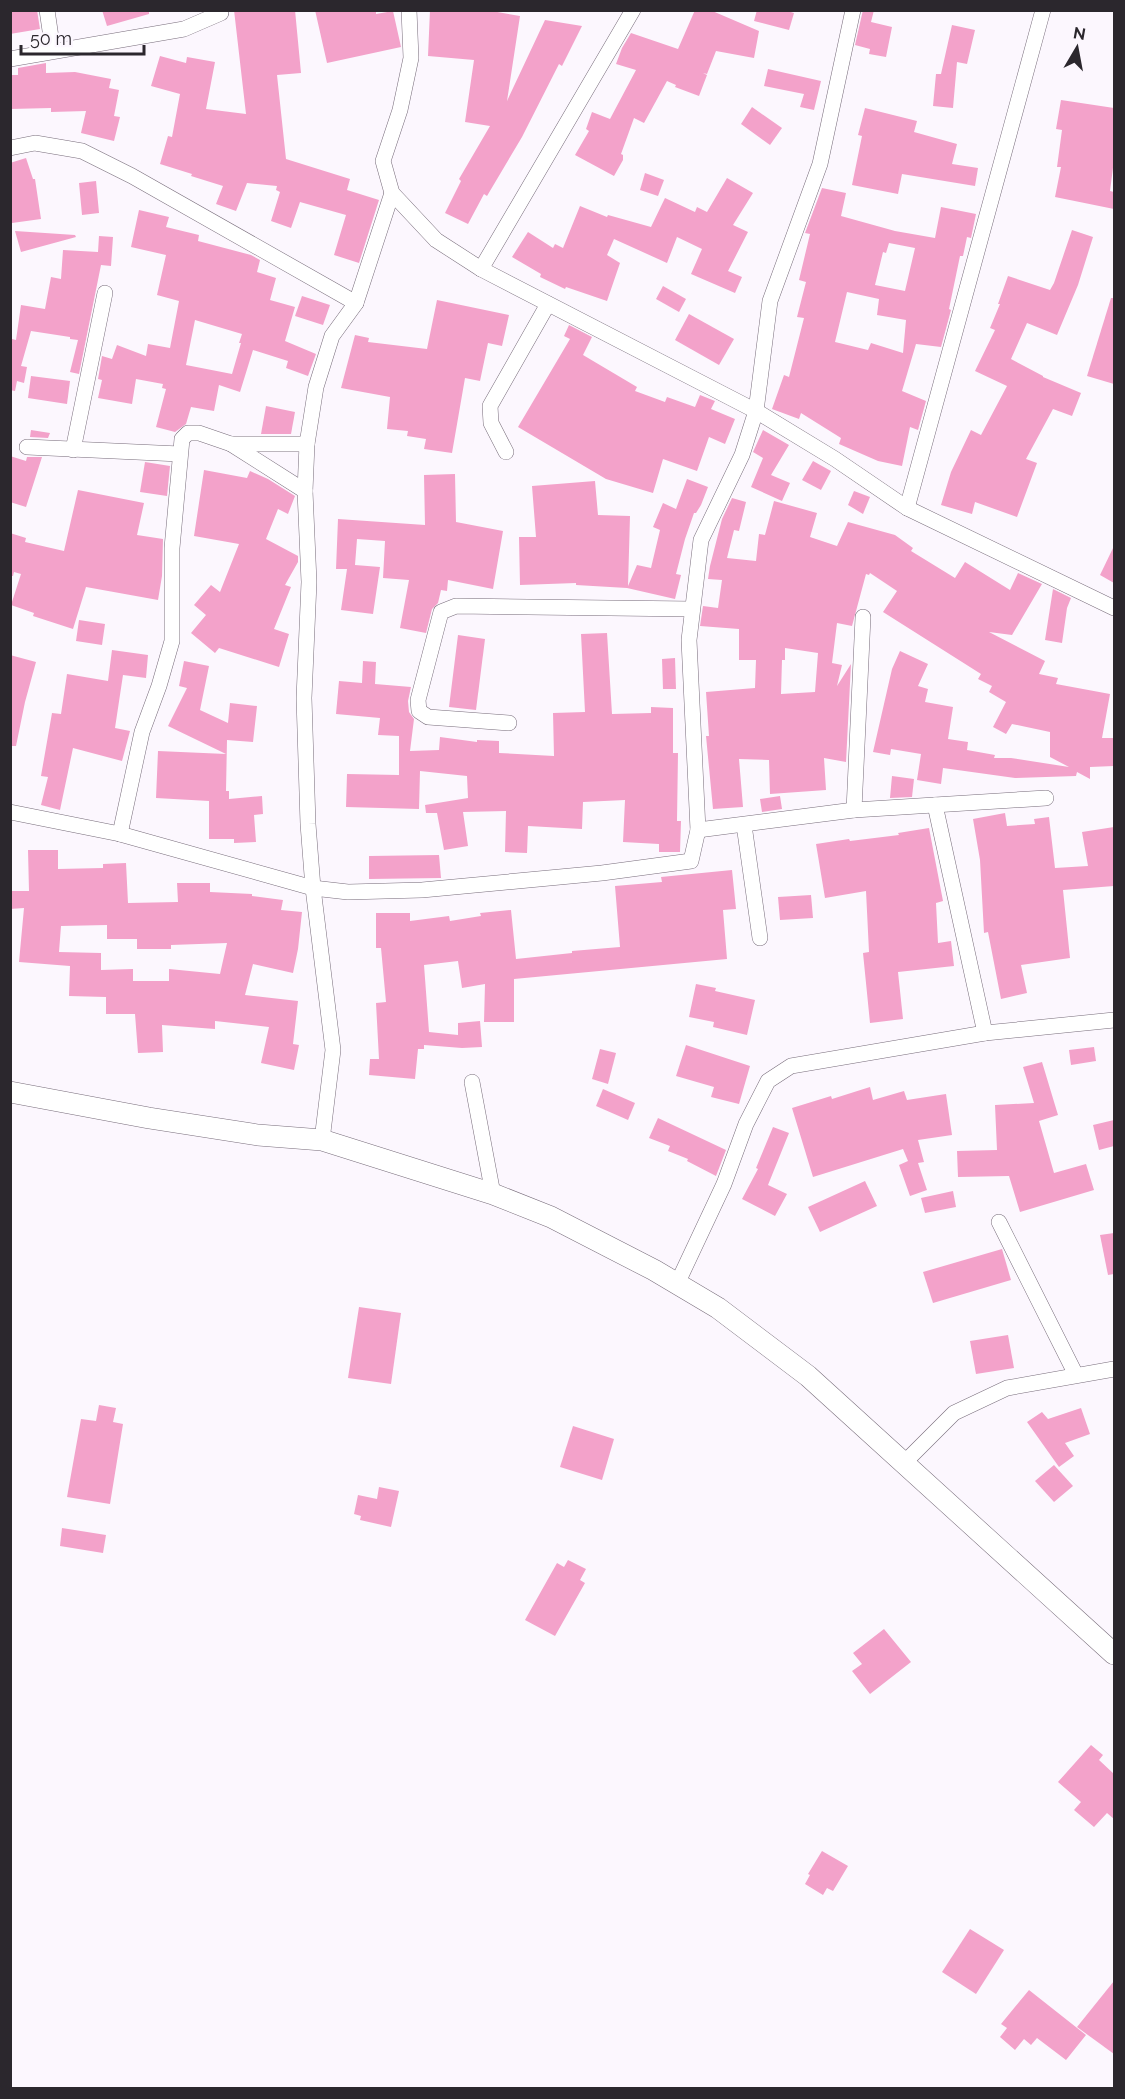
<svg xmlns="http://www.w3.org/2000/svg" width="1125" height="2099" viewBox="0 0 1125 2099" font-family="Raleway,sans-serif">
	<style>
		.building { fill: #f3a2ca; fill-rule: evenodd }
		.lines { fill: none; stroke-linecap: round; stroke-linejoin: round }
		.street-casing { stroke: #786d7b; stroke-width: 16 }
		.secondary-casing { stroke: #786d7b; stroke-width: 22 }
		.street { stroke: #fff; stroke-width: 15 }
		.secondary { stroke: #fff; stroke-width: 21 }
	</style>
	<rect width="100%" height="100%" fill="#fcf7fe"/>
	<g class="building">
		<polygon points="10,10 37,10 40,29 10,34"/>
		<polygon points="102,10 149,10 149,14 107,26"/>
		<polygon points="234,10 295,10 301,73 277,75 286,159 350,179 347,190 379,200 359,263 334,255 346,215 300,202 291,228 271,221 280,192 276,190 277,186 247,183 236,211 216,204 223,186 191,176 192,174 160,164 168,136 172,137 180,94 151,86 160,56 186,63 187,57 215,62 206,109 246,114"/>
		<polygon points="315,10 376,10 376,14 393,11 401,47 327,63"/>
		<polygon points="430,10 486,10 520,16 507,101 545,20 582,26 562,66 559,64 522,137 487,196 484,194 468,224 445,213 461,181 459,179 490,126 465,122 474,60 428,56"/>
		<polygon points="695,10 710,10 759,31 754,58 716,51 707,74 703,73 707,75 699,96 675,87 676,85 667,81 644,123 634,118 621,154 623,155 623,160 614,176 575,155 589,131 586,129 592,112 610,119 636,70 616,64 622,48 631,33 678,49"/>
		<polygon points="757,10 784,10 794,13 789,30 754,21"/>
		<polygon points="863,10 874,10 871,22 892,27 886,57 869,54 870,49 855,45"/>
		<polygon points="952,25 975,30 967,64 957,62 953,108 933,106 936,74 941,74"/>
		<polygon points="46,63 46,73 75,72 111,79 109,88 119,90 114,116 120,117 114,141 81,133 86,111 51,112 51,108 10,109 10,75 18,75 18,68"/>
		<polygon points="768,69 821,81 814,110 800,107 804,94 764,86"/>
		<polygon points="1061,100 1114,108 1114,160 1110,191 1114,192 1114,209 1055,197 1061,167 1057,167 1062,130 1056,129"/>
		<polygon points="752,107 782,128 770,145 741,124"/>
		<polygon points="865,108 917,121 914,132 957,144 952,164 978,168 975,186 902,174 898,194 852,185 862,136 858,135"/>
		<polygon points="26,158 33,179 35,179 41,219 12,223 10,163"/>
		<polygon points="645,173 664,180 658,196 640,190"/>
		<polygon points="727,178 753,193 733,225 748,232 728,271 742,277 735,293 691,274 702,249 677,237 667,263 614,239 607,255 620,263 607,301 566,287 565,289 540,277 541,274 512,257 528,232 553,248 555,244 563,248 580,206 607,217 608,215 651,227 665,198 695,212 697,207 707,212"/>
		<polygon points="96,181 99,213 82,215 79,183"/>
		<path d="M822,188L846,193L841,216L895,231L935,238L941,207L976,214L971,238L967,237L963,256H960L949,309L951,310L941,347L916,344L902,391L926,401L918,430L910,427L902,466L878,461L839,444L841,438L801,413L799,419L772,409L784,375L789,377L804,318L797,317L806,282L799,280L810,234L805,233ZM889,243L915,248L905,291L875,285L883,252L886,253ZM847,292L879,299L877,315L906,320L903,353L871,343L868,350L835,342Z"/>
		<path d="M139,210L169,217L166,227L199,235L198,241L251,255L260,260L257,272L276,278L270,300L295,307L285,341L316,354L308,376L286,368L288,361L253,350L240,392L219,385L214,411L191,407L186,424L175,432L156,427L166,389L162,388L163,384L136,379L132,404L98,398L102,380L98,379L102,356L112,359L117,345L146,356L148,344L170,348L179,301L157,295L166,255L131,247ZM195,320L242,334L239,343H241L232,374L186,365Z"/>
		<polygon points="1072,230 1093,237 1078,285 1057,335 1027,323 1011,359 1043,376 1043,377 1081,393 1072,416 1053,409 1026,459 1037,463 1017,517 975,502 972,514 941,505 951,472 971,430 981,435 1007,386 975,371 995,330 990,328 1000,304 998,304 1008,276 1050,290 1054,283"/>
		<polygon points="15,231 75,235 76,237 21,252"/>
		<polygon points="99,236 113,237 111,266 101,265 79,374 70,372 78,340 70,339 70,337 31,331 21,366 27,367 24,383 17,381 15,391 10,390 10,346 12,339 16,340 21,305 45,309 51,277 61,279 63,250 98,252"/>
		<polygon points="663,286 686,299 679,312 656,299"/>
		<polygon points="302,296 330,305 323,325 295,316"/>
		<polygon points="1111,298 1114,298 1114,384 1087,376"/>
		<polygon points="437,300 509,315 502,346 488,343 480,381 465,378 452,453 424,449 426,439 407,436 408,431 387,429 390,397 341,388 355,335 369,338 368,342 427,349"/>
		<polygon points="689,314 734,339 719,365 675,340"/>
		<polygon points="569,325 592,337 583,355 637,387 635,391 665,402 667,397 695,407 700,395 715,401 711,409 735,419 725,444 709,437 697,471 663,459 653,493 606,479 518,427 570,339 564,336"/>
		<polygon points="31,376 70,381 67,404 28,398"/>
		<polygon points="266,406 295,412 291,434 261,434"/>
		<polygon points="31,430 50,433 48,438 30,437"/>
		<polygon points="763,430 789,445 771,475 790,483 782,501 751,487 763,458 753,452"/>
		<polygon points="10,456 26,461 27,457 42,457 26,507 10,502"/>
		<polygon points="813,461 831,471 821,490 802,480"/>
		<polygon points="145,462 170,466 167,496 140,492"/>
		<polygon points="204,470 247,478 250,471 268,479 295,496 288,514 278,509 266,539 298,556 298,562 285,585 291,587 274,629 289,634 279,667 219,648 215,653 191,633 206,615 194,605 211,585 220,592 239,544 194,536"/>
		<polygon points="455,474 456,522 503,531 493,589 448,580 447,591 441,590 438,603 432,609 426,633 400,628 409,580 383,578 385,541 357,539 355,565 380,567 373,614 341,610 347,569 336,569 338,519 425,525 424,475"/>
		<polygon points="687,479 708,487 701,505 696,513 694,513 685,539 676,574 681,575 675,599 627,588 576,585 576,583 520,585 519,537 536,537 532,486 595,481 598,515 630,516 628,586 637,565 651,568 660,530 653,527 663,503 676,509"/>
		<polygon points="78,490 144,503 137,535 163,539 162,576 158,600 86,587 73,629 33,616 34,613 11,605 21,574 14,572 13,576 10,576 10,533 26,538 25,542 64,551"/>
		<polygon points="854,491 870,497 863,514 848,505"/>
		<path d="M732,498L746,502L739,531L734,530L727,558L756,561L759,534L765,535L774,501L817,513L810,537L837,546L848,522L895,535L913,548L911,551L955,578L965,562L1010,590L1018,573L1042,584L1012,635L989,632L1045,661L1039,674L1058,678L1056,684L1110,694L1102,738H1114V766L1090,767V779L1077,772L1076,776L1015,778L943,768L941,784L917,780L921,754L891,749L890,755L873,752L892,669L900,651L928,664L918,686L928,689L925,702L953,707L948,739L968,742L967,750L995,755L994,758H1011L1069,767L1050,757V732L1012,724L1006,734L993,727L1006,702L989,692L992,686L978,679L981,674L883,612L897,591L870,573L869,575L866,574L852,626L837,623L832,663L842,665L837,686L851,664L846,762L824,758L826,790L770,794L769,760L739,759L743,807L713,809L706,736H709L706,692L755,688L756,660H739V629L700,626L703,606L718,608L722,580L708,579L710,566L722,519ZM785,648L818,653L815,692L781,694L782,660H785Z"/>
		<polygon points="1114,546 1114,583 1100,575"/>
		<polygon points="1053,589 1071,598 1067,608 1062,643 1045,640"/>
		<polygon points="79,620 105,624 102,645 76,641"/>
		<polygon points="607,633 612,714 651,713 651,707 673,708 673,753 678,753 677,821 681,821 680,852 659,852 659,844 623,842 625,800 583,802 582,829 528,826 527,853 505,852 506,811 463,812 468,846 444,850 437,813 426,813 425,805 468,798 467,776 420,771 419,809 346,807 347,774 399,775 399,736 378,735 380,718 336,714 339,681 362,683 363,661 376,662 375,684 411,687 408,701 409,712 414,719 410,751 439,750 440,737 477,742 477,740 499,741 499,753 554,756 553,713 585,712 581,634"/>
		<polygon points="458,635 485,639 476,710 449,707"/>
		<polygon points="112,650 148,655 146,678 123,675 115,728 130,731 122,761 73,748 60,810 41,805 48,777 41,776 52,713 61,714 67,674 108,681"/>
		<polygon points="10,655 36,662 25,702 16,746 10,746"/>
		<polygon points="675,658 676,689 663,689 662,659"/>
		<polygon points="184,661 209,666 200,710 228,723 230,703 257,706 253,742 227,740 226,791 229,791 229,799 262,796 263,814 254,815 256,842 234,843 234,839 209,839 209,801 156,798 158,751 226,754 168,726 187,688 179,686"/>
		<polygon points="892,776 914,779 912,797 890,798"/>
		<polygon points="780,796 782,809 762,812 760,799"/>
		<polygon points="1005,813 1007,826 1035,824 1034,819 1049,817 1055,868 1088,866 1082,832 1114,827 1114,886 1063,890 1070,958 1021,965 1027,993 1001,999 988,932 984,933 980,860 973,819"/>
		<polygon points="929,828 943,901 936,903 938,943 951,941 954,966 898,972 903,1019 870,1023 863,953 869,952 866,891 825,898 816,844 849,839 850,841 899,835 898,833"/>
		<path d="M28,850H58V869L103,868V864L126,863L128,903L178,902L177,883H210V892L252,894V896L283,900L281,910L302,912L298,949L293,973L253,964L245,995L298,1001L293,1044L299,1045L294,1070L261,1063L269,1027L215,1021V1029L162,1025L163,1052L138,1053L135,1014H106V997L69,996L70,966L19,962L24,908L10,909V891H29ZM107,925V939H137V949H171V945L227,943L220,974L169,969V981H133V969L101,970V953L59,952L61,926Z"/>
		<polygon points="439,855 441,878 369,879 369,856"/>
		<polygon points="732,870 736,909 723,910 727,959 514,979 514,1022 484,1022 485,984 462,988 458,961 424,965 429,1032 458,1035 458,1023 480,1021 482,1047 462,1048 424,1045 424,1049 418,1049 415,1079 369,1075 370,1059 379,1059 376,1003 386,1002 381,948 376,948 376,913 410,913 410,921 449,916 450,921 481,916 480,913 511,910 516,959 572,953 572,951 620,947 615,886 662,882 661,877"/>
		<polygon points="811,895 813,918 780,920 778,897"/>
		<polygon points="696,984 716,988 715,991 755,1000 747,1035 713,1027 714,1022 689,1017"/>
		<polygon points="686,1045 750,1066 739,1104 711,1097 714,1087 676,1076"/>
		<polygon points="1094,1047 1096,1061 1071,1065 1069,1050"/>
		<polygon points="600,1049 616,1053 608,1084 592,1079"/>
		<polygon points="1042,1062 1058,1115 1039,1121 1054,1173 1086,1164 1094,1190 1020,1212 1009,1176 958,1177 957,1151 997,1150 995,1105 1034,1103 1023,1067"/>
		<polygon points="870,1087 873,1100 904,1091 907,1100 946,1094 952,1135 918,1140 924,1162 918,1163 927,1190 910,1196 899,1165 908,1161 903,1149 813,1177 792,1108 831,1096 832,1099"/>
		<polygon points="603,1089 635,1103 628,1120 596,1106"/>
		<polygon points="658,1118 726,1150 716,1176 687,1161 688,1159 668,1151 670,1146 649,1138"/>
		<polygon points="1114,1120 1114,1146 1099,1150 1093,1125"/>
		<polygon points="773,1127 789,1133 768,1185 787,1194 775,1216 742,1199 758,1169 756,1168"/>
		<polygon points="865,1181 877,1206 820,1232 808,1207"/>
		<polygon points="953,1191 956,1207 925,1213 921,1198"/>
		<polygon points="1114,1233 1114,1274 1108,1275 1100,1235"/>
		<polygon points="1002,1249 1011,1280 933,1303 923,1272"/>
		<polygon points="359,1307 401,1313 391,1384 348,1378"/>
		<polygon points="1008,1335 1014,1368 976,1374 970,1341"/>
		<polygon points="99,1405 116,1408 113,1422 123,1424 110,1504 67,1497 81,1419 96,1421"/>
		<polygon points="1081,1408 1090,1434 1065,1443 1074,1456 1059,1467 1027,1422 1042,1412 1048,1419"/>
		<polygon points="573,1426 614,1439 602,1480 560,1467"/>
		<polygon points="1054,1465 1073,1486 1054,1502 1035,1481"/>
		<polygon points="379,1487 399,1491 391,1527 360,1520 361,1516 354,1514 358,1495 377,1499"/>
		<polygon points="62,1528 106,1535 103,1553 60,1546"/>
		<polygon points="568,1560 586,1569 580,1580 585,1583 555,1636 525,1620 557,1563 564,1567"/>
		<polygon points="884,1629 911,1662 870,1694 852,1671 862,1664 853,1653"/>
		<polygon points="1091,1745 1103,1755 1099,1760 1114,1774 1114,1819 1107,1813 1094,1827 1074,1810 1081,1802 1058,1782"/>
		<polygon points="822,1851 848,1866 833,1891 827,1888 823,1895 805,1884 810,1875 808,1874"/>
		<polygon points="970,1929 1004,1950 976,1994 942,1972"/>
		<polygon points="1114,1981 1114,2054 1077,2027"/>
		<polygon points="1029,1990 1086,2035 1066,2060 1037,2038 1031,2045 1024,2039 1015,2050 1000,2037 1007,2028 1001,2024"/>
	</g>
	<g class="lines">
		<defs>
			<g id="street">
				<polyline points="47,10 53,51"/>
				<polyline points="409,10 411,58 400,110 383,161 392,193 436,240 481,269 756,411 835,459 907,508 1114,608"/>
				<polyline points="10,59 184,29 221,13 220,10"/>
				<polyline points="10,148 35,143 82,151 132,176 356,303"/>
				<polyline points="481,269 633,10"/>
				<polyline points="231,444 305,491"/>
				<polyline points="27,447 180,454"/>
				<polyline points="73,450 105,293"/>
				<polyline points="506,452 491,423 490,406 548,304"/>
				<polyline points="907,508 1043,10"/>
				<polyline points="509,723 428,717 419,711 418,700 441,612 456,606 692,609"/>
				<polyline points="935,805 985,1033"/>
				<polyline points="854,810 863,617"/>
				<polyline points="10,812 120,834 313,888 348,892 422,890 602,873 691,861 698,830 689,640 701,540 742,455 756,411 770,301 820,164 853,10"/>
				<polyline points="744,825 760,938"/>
				<polyline points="698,830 854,810 1046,798"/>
				<polyline points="120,834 142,732 159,686 172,641 172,548 182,439 188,433 199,433 231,444 307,444"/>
				<polyline points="472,1082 493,1194"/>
				<polyline points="322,1140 333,1050 313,888 308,824 304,698 309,582 305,491 307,444 316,387 332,336 356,303 392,193"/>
				<polyline points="999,1222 1076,1375"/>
				<polyline points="677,1284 724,1184 746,1124 768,1081 791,1066 985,1033 1114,1020"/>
				<polyline points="903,1464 954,1413 1007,1388 1114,1369"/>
			</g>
			<polyline id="secondary" points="10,1092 149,1118 258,1135 322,1140 493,1194 551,1217 654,1270 718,1308 808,1376 1114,1654"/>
		</defs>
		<use href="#street" class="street-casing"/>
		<use href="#secondary" class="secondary-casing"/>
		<use href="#street" class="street"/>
		<use href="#secondary" class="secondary"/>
	</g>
	<rect width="1125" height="2099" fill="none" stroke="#2b272d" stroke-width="24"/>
	<g transform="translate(1077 48) rotate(10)" stroke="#fcf7fe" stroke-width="4.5" paint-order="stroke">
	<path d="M0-4.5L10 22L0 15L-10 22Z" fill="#2b272d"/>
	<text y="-9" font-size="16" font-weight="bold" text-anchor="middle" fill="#2b272d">N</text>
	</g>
	<path d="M21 45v9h123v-9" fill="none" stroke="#2b272d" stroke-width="3"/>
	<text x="30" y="45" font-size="18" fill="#2b272d" stroke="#fcf7fe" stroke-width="4.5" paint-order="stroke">50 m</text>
</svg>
